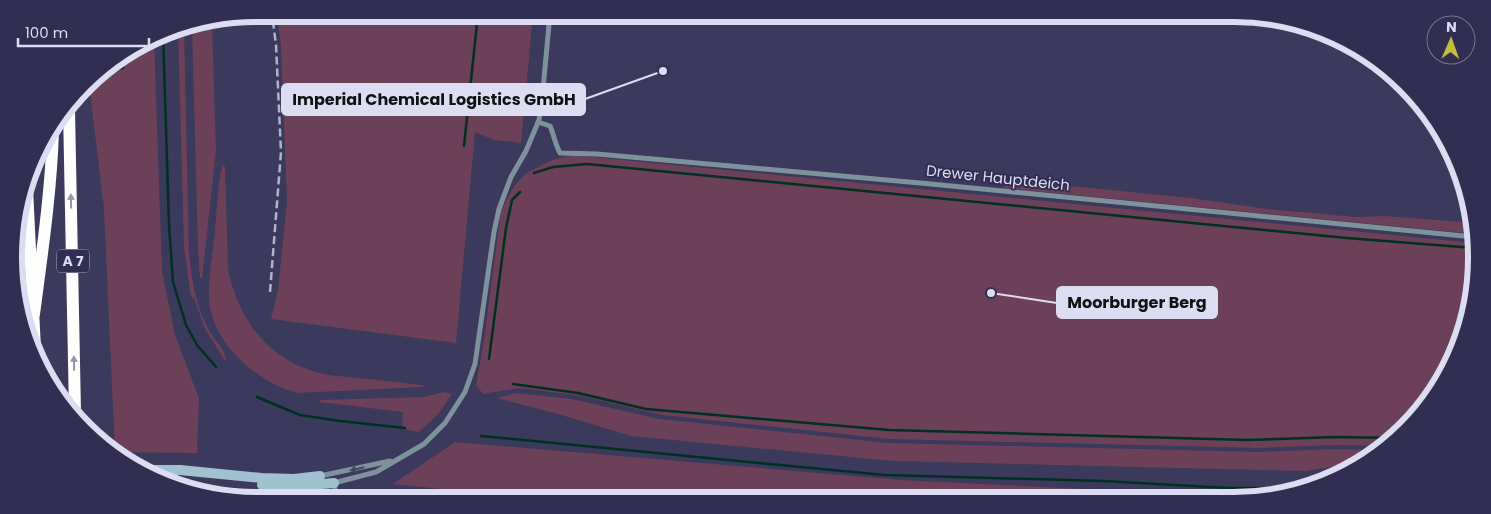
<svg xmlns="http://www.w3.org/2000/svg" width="1491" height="514" viewBox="0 0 1491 514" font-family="Poppins,sans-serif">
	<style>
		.green { fill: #6c4058 }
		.water { fill: #003021 }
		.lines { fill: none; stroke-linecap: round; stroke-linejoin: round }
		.stream { stroke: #003021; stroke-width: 2.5 }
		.street { stroke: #7e929b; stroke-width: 5 }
		.secondary { stroke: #a0c2d0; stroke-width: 10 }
		.highway { stroke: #fdfefd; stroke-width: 12 }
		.rail { stroke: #b2b2cb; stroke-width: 2.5; stroke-dasharray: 8 4; stroke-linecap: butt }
		.oneway { fill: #9796a7 }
		.oneway2 { fill: #444764 }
		.labels { text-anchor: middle; stroke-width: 4; stroke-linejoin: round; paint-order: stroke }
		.shield { fill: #312e51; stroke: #a9a8c2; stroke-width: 1 }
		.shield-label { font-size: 14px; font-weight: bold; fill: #dcdcf2 }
		.street-label { font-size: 15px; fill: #dcdcf2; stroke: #312e51 }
		.rim { fill: none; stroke: #dcdcf2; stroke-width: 6 }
		.leader { fill: none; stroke: #dcdcf2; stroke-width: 2 }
		.callout-dot { fill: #dcdcf2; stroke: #312e51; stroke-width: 2 }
		.callout { fill: #dcdcf2; stroke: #dcdcf2; stroke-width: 2 }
		.callout-label { font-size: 16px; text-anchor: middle; font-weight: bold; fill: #111 }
	</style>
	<rect width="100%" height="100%" fill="#3b395c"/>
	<g class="green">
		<polygon points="277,14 533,14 521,143 494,140 475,132 456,343 271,319 278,290 287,200 281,47"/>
		<polygon points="212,23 216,151 202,278 200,278 198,250 192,27"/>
		<path d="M184,28L189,253C192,282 196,310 212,335C217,343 227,352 226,362L205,329L194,298L191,297L184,247L178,29Z"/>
		<polygon points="154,39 162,271 175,335 199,398 197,453 115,452 104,209 89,84 96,74"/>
		<polygon points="568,156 582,156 1474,243 1469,320 1445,379 1395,440 1385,446 1337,445 1260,448 889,439 662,415 582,396 520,388 483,394 476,385 484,340 501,210 515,185 525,174 552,160"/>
		<path d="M223,164L225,167L228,269C238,318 266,357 315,372C328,376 343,376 356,378C378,380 400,382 421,385L424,386L422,387L298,393C258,384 209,341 209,296C208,275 213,253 215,232C217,211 217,183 223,164Z"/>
		<polygon points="1010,180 1191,198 1268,209 1355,217 1385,216 1474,223 1475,234 1003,188"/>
		<polygon points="20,212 24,323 22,320 16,226"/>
		<polygon points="443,392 452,394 438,414 419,432 402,429 403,412 319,402 320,400 424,397"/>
		<polygon points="516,393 572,399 659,419 889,443 1259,452 1335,449 1380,450 1361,462 1306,471 893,461 631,436 558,414 497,398"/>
		<polygon points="455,442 901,480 1183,494 1229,498 549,500 393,484"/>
	</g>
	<polygon class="water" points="125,56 124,69 109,72 108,67"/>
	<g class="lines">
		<g class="stream">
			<polyline points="163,33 169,225 173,282 186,325 197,345 216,367"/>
			<polyline points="464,146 478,14"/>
			<polyline points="534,173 553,167 587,164 1347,238 1474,248"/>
			<polyline points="489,359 506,228 512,200 520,192"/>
			<polyline points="513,384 578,393 646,409 889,430 1247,440 1336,437 1396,438"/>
			<polyline points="257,397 300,415 340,421 405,428"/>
			<polyline points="481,436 884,475 1103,481 1228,488 1292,488"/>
		</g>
		<g class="street">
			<path d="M538,122L550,126C554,135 555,144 560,153L597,154L931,184L1474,237"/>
			<polyline points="320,476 390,461"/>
			<polyline points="334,483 376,472 424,444 445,423 465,392 475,364 494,232 499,209 511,177 526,151 539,120 542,100 550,14"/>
			<polyline points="334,483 336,495 343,500"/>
		</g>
		<g class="secondary">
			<polyline points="145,470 180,470 262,478 294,479 320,476"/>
			<polyline points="262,485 298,486 334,483"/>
		</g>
		<g class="highway">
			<polyline points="69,110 75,412"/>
			<polyline points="27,189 35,349"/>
			<path d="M34,314C42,253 51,193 53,131"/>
		</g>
		<polyline class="rail" points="270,292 281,152 276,45 272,14"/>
	</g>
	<defs><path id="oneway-solid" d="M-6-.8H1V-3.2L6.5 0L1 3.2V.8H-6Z" transform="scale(1.25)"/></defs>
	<g class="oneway">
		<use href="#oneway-solid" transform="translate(71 201) rotate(-91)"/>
		<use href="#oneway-solid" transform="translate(74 363) rotate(-91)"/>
	</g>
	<use class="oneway2" href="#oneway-solid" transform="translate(357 469) rotate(167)"/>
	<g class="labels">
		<rect class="shield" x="57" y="249.5" width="32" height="23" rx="4"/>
		<g class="shield-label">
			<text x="73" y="266">A 7</text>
		</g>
		<g class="street-label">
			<text transform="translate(998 178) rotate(6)" y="5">Drewer Hauptdeich</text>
		</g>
	</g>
	<path d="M0 0H1491V514H0ZM256 22H1234A234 234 0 0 1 1468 256V258A234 234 0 0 1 1234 492H256A234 234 0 0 1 22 258V256A234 234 0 0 1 256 22Z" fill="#312e51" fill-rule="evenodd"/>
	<path class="rim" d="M256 22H1234A234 234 0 0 1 1468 256V258A234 234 0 0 1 1234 492H256A234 234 0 0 1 22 258V256A234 234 0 0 1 256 22Z"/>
	<path class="leader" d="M663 71L585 99M991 293L1057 303"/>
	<g class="callout-dot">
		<circle cx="663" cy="71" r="5"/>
		<circle cx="991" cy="293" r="5"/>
	</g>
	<g class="callout">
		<rect x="282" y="84" width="303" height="31" rx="5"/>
		<rect x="1057" y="287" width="160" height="31" rx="5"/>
	</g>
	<g class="callout-label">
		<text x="434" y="105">Imperial Chemical Logistics GmbH</text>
		<text x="1137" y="308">Moorburger Berg</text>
	</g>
	<g transform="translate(1451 40) rotate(2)"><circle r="24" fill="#312e51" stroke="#757491"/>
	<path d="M0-4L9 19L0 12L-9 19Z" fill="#c3bd3e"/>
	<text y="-8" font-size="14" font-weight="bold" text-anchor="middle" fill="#dcdcf2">N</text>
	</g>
	<path d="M18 38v8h131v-8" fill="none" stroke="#dcdcf2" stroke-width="2.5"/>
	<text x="25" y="38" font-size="15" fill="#dcdcf2" stroke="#312e51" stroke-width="4" paint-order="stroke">100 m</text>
</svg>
